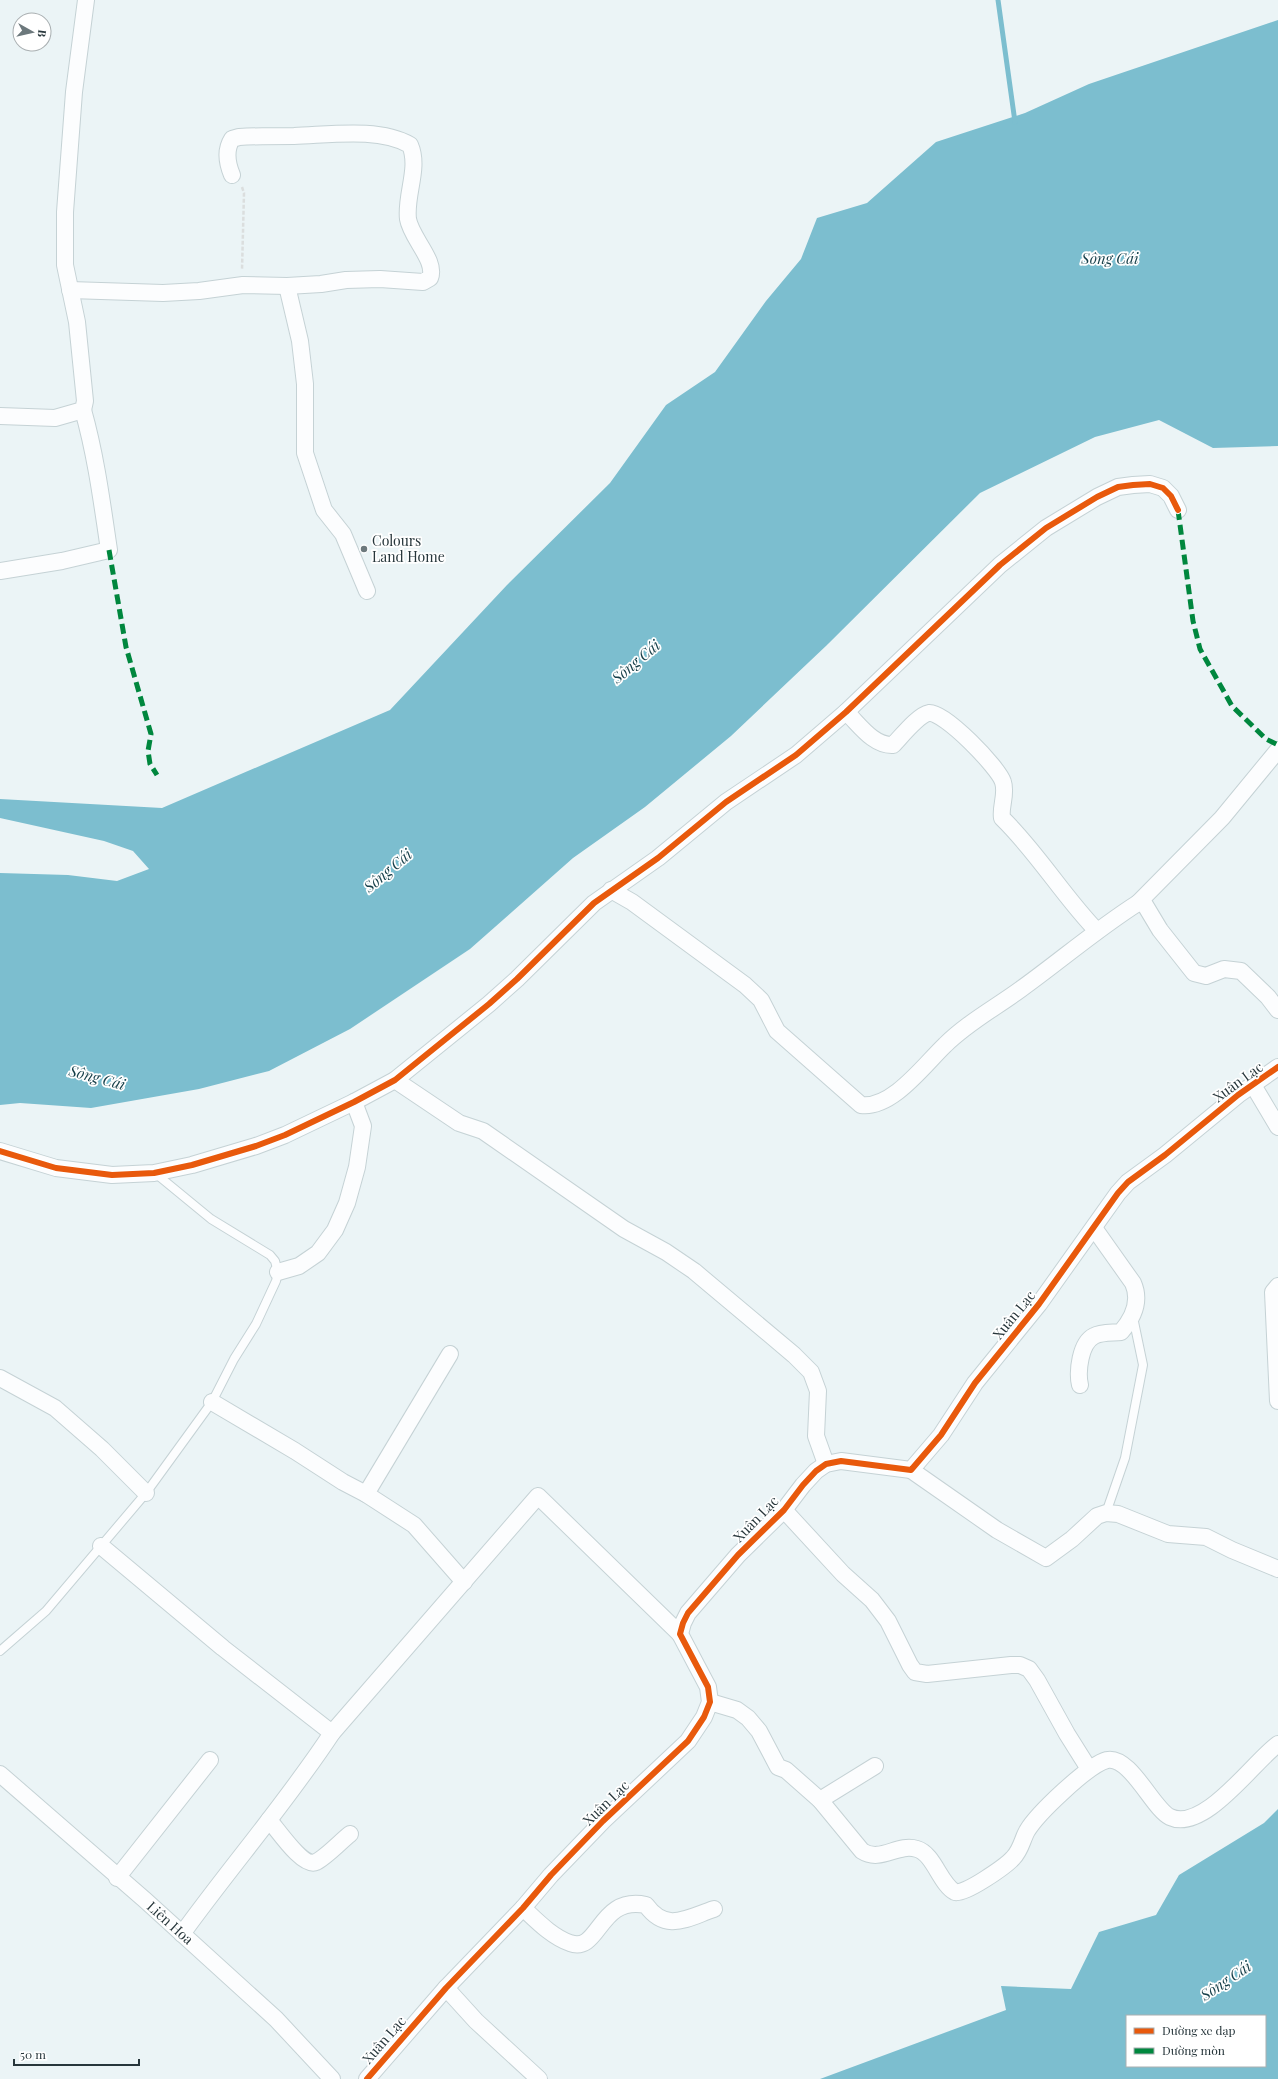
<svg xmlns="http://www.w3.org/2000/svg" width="1278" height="2079" viewBox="0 0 1278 2079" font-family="'Playfair Display',serif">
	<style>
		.water { fill: #7cbecf; fill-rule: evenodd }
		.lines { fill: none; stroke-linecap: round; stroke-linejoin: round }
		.stream { stroke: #7cbecf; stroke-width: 5 }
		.lane-casing { stroke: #c5d2d5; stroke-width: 10 }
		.street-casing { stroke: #c5d2d5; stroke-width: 18 }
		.path { stroke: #dbdede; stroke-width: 2.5; stroke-dasharray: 4 2; stroke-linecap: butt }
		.lane { stroke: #fcfdfe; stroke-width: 8 }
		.street { stroke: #fcfdfe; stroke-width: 16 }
		.quiet { stroke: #00873e; stroke-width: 5; stroke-dasharray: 10 5; stroke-linecap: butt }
		.cycleway-casing { stroke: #fff; stroke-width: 8 }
		.cycleway { stroke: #e8590c; stroke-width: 6 }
		.poi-dot { fill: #6c787c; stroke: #fff; stroke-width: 1.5 }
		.labels { text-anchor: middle; stroke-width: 3.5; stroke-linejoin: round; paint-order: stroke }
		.poi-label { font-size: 14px; fill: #27363b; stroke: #fff; text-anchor: start }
		.street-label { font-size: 14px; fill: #27363b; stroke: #fff }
		.water-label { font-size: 15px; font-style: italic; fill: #163f49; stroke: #fff }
	</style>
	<rect width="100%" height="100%" fill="#ebf4f6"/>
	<g class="water">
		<polygon points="1278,20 1278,446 1213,448 1159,420 1095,437 980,493 827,645 731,736 645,807 573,858 470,949 350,1029 269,1071 199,1089 91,1108 20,1103 0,1105 0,873 68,875 117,881 149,869 133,851 104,841 0,818 0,799 162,808 390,710 507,585 610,483 666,405 715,372 766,301 801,259 817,218 867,203 936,142 1025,113 1089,84"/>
		<path d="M1278,1809V2079H820L1006,2010L1001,1986L1071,1989L1099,1932L1156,1915L1179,1875L1264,1823ZM1127,2016H1265V2066H1127Z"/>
	</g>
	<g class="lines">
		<polyline class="stream" points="998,0 1015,122"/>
		<defs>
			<g id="lane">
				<polyline points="1106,1513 1125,1458 1143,1365 1133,1317"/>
				<polyline points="0,1651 46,1611 146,1493 212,1402 234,1359 256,1324 276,1281 278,1272 275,1261 270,1255 211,1219 155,1173"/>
			</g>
			<g id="street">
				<polyline points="287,286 300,341 305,384 305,453 324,510 343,534 367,591"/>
				<path d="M70,290L163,293L199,291L243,285L287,286L321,284L346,280L380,279L423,282L430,278C437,261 411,238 408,219C405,195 420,168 410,145C379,127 329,135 294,136C276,136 257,136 239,137L232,139C225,150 227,163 232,175"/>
				<polyline points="0,416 55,418 83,410 85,401 77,322 65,265 65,212 74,92 86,0"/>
				<path d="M0,571L62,561L109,550C102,503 96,456 83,410"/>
				<path d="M846,712C859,724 873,746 893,745C901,737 918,715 929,713C944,711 999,768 1003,782C1007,794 1000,807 1002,818C1038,853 1063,896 1097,931"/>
				<path d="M611,890L632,902L745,985L761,1000L777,1031L861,1105C892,1109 924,1065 945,1045C967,1023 995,1008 1021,989C1060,961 1097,929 1138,903L1145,905L1160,930L1194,973L1206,976L1224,969L1241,971L1268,997L1278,1010"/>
				<polyline points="1138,903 1222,818 1278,750"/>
				<polyline points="395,1080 459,1123 483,1131 624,1229 666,1252 694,1271 794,1355 811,1372 818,1391 816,1436 826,1464"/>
				<polyline points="1253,1085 1278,1127"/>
				<polyline points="0,1151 56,1168 112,1175 154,1173 192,1165 256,1146 285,1135 354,1102 395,1080 489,1004 517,979 594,903 658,858 726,802 796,755 846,712 1000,565 1046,528 1097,497 1118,487 1133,485 1150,484 1163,488 1171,496 1178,510"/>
				<polyline points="278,1272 299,1266 318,1253 335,1230 347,1203 357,1167 363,1126 354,1102"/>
				<polyline points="1278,1286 1273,1292 1278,1401"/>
				<polyline points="0,1378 55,1408 102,1449 146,1493"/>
				<path d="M1080,1385C1077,1372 1080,1343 1094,1336C1101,1332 1113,1333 1121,1332C1133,1318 1141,1301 1133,1283L1094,1228"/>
				<polyline points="212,1402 295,1451 343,1482 366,1494 414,1525 464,1582"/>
				<polyline points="911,1470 997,1530 1046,1558 1072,1539 1097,1516 1106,1513 1118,1514 1168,1534 1206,1537 1232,1550 1278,1569"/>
				<polyline points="366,1494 450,1354"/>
				<polyline points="784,1510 843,1574 872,1600 888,1621 910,1665 915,1672 927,1674 1011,1665 1020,1665 1029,1669 1037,1680 1067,1734 1089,1769"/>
				<polyline points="101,1546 223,1648 332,1733"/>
				<path d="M710,1702L737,1710L748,1718L759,1731L778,1767L786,1770L820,1800L862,1851C881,1863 897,1843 917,1849C934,1854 940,1884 955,1892C963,1896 1006,1866 1013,1858C1021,1850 1022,1840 1027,1831C1037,1814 1088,1765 1107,1760C1130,1755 1153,1809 1170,1817C1204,1833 1254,1761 1278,1744"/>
				<polyline points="0,1774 145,1900 276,2019 332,2079"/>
				<polyline points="820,1800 875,1766"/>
				<path d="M269,1820C278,1830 303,1868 316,1862C326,1857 340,1842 350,1834"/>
				<polyline points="117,1878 210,1760"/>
				<path d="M523,1908C536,1920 552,1937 570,1943C600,1954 598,1895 646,1905C666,1933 687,1918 714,1909"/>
				<path d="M182,1934C231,1866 286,1803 332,1733L538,1496L680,1634"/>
				<polyline points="446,1988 476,2021 539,2079"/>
				<polyline points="367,2079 446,1988 523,1908 551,1875 603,1821 688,1741 704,1717 710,1702 708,1687 680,1634 683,1623 688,1613 738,1555 784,1510 803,1485 816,1471 826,1464 841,1461 911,1470 941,1435 975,1383 1039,1304 1118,1193 1128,1182 1165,1155 1238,1095 1278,1067"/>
			</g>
		</defs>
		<use href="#lane" class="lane-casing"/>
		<use href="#street" class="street-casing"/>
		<polyline class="path" points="242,187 244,193 242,270"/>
		<use href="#lane" class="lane"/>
		<use href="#street" class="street"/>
		<g class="quiet">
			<polyline points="1178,510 1193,621 1200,649 1232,706 1266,739 1278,745"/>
			<polyline points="109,550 126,647 151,734 148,751 150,764 157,775"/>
		</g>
		<defs>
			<g id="cycleway">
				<polyline points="0,1151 56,1168 112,1175 154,1173 192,1165 256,1146 285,1135 354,1102 395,1080 489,1004 517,979 594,903 658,858 726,802 796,755 846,712 1000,565 1046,528 1097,497 1118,487 1133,485 1150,484 1163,488 1171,496 1178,510"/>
				<polyline points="367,2079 446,1988 523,1908 551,1875 603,1821 688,1741 704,1717 710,1702 708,1687 680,1634 683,1623 688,1613 738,1555 784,1510 803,1485 816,1471 826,1464 841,1461 911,1470 941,1435 975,1383 1039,1304 1118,1193 1128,1182 1165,1155 1238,1095 1278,1067"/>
			</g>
		</defs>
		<use href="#cycleway" class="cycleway-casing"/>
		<use href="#cycleway" class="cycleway"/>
	</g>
	<circle class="poi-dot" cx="364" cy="549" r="4"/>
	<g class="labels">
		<g class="poi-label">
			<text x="372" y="546">Colours<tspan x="372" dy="16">Land Home</tspan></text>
		</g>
		<g class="street-label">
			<text transform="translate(1238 1082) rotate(-36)" y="5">Xuân Lạc</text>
			<text transform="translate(1014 1315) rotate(-51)" y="5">Xuân Lạc</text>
			<text transform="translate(756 1519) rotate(-46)" y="5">Xuân Lạc</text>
			<text transform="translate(606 1803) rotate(-44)" y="5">Xuân Lạc</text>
			<text transform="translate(170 1923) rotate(42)" y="5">Liên Hoa</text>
			<text transform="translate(384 2040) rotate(-49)" y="5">Xuân Lạc</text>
		</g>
		<g class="water-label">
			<text x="1110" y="264">Sông Cái</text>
			<text transform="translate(636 662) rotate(-40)" y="5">Sông Cái</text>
			<text transform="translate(388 871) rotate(-40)" y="5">Sông Cái</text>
			<text transform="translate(97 1078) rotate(15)" y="5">Sông Cái</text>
			<text transform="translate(1226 1981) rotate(-34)" y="5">Sông Cái</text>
		</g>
	</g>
	<rect x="1126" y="2015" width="140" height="52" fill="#ffffff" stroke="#a9afb1"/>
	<rect x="1134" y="2028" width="20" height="6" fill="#e8590c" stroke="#a9afb1"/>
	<text x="1162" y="2035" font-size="12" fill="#27363b">Đường xe đạp</text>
	<rect x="1134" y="2048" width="20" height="6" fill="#00873e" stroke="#a9afb1"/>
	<text x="1162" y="2055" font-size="12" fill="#27363b">Đường mòn</text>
	<g transform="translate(32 32) rotate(98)"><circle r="19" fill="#ffffff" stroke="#a9afb1"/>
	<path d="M0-3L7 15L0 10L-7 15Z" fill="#6c787c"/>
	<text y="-6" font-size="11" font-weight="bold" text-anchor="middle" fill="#27363b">B</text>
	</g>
	<path d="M14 2059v6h125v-6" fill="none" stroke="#27363b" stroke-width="2"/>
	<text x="20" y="2059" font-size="12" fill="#27363b" stroke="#ffffff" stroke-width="3" paint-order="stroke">50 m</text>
</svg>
